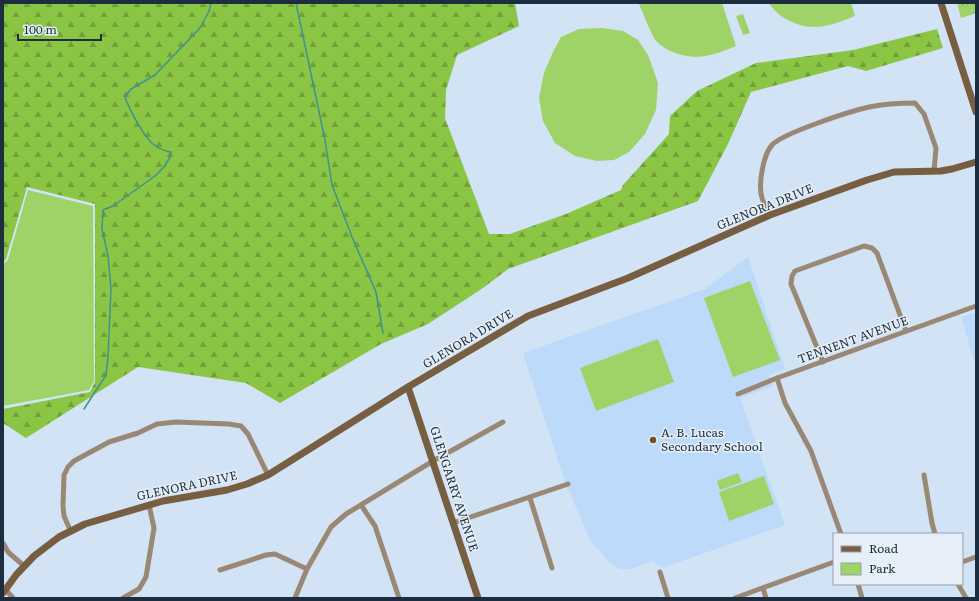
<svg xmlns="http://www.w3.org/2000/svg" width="979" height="601" viewBox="0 0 979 601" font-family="Literata,serif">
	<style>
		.built { fill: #bddafa }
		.green { fill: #9fd267 }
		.forest { fill: url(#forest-firs) }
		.park { fill: url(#park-crowns) }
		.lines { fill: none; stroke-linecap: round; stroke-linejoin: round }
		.stream { stroke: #3e9293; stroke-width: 1.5 }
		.street { stroke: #9a8874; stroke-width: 5 }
		.secondary { stroke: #775e41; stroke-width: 7 }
		.poi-dot { fill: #725128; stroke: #e6eff8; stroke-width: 1.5 }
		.labels { text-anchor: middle; stroke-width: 3; stroke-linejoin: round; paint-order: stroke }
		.street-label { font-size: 12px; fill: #1c2d3f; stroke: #e6eff8 }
		.poi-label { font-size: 12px; fill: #1c2d3f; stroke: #e6eff8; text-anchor: start }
	</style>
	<defs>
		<pattern id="forest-firs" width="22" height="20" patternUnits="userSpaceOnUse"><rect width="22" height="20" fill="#8bc544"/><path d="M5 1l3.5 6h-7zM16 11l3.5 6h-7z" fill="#71a03a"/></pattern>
		<pattern id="park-crowns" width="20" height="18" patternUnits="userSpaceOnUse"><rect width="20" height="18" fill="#9fd267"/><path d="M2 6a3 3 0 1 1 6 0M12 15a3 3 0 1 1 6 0" fill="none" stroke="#88b55a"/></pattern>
	</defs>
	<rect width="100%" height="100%" fill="#d1e3f5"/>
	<g class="built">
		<polygon points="748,257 785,369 769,375 773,386 740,398 785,525 662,568 653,561 630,569 620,569 609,562 590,540 565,482 523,353 705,289"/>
		<polygon points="976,312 976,359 974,360 961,317"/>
	</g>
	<g class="green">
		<path d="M641,3H722L736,46C728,49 719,53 710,55C693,60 665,54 654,38C648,27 644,15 639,4Z"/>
		<path d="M769,3H851L855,16C847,19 838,23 829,25C807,31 781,22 769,3Z"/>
		<polygon points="743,14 750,33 743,35 736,16"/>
		<polygon points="602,28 623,31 638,40 648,55 658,83 656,110 645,134 629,152 614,160 597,161 575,156 555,143 543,121 539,98 544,73 553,52 561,37 579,29"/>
		<polygon points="28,190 93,206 94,381 89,390 3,406 3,264 8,260"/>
		<polygon points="750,281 780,360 733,377 704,298"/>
		<polygon points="658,339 674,382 596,411 580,368"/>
		<polygon points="738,473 742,482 720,490 717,481"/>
		<polygon points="764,476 774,504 729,521 719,492"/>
	</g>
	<polygon class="forest" points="3,3 515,3 519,26 457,55 446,90 445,118 489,234 510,234 566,214 621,190 623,185 669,134 670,116 697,91 756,63 853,50 937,29 943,48 866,71 848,66 751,92 728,144 698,201 508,269 483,288 428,324 381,344 280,403 246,383 138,367 26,438 3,423 3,409 90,392 95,382 95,204 27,187 6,259 3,262"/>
	<polygon class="park" points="957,3 976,3 976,13 961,18"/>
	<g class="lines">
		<g class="stream">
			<polyline points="296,3 325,140 332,185 352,237 376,292 383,333"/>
			<path d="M84,409L106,375L108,356L111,289L108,256L102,229L103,210L113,206L155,176L164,167L170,157L171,152C164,151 159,149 153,144C144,137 129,109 125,97L131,89L155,75L200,28L209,11L211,3"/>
		</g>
		<g class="street">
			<path d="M770,215C767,209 764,204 762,198C758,185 763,155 772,145C783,133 851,111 869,107C884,104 900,103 915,103L924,114L936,148L934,171"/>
			<polyline points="823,362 791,284 792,276 795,271 864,246 872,248 877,253 906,331"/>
			<polyline points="777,378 785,403 811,451 841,534"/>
			<polyline points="738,394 777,378 976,306"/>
			<polyline points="924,475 932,523 935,534"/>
			<polyline points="530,498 552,568"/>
			<polyline points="361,505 375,526 399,598"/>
			<polyline points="453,523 568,484"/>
			<polyline points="71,532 64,516 63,506 64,475 68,467 74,461 109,442 138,433 157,424 176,422 229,424 241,426 248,434 268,475"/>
			<polyline points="3,543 8,552 24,566"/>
			<polyline points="962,562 976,557"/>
			<polyline points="220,570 266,555 275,554 307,569"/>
			<polyline points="660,572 668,598"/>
			<polyline points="858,584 862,598"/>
			<polyline points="958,584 966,598"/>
			<polyline points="763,588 766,598"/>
			<polyline points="5,589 13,598"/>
			<polyline points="123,598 139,589 146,577 154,528 149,505"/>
			<polyline points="295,598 307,569 331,527 346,514 433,461 503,422"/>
			<polyline points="735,598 834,562"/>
		</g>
		<g class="secondary">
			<polyline points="941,3 976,112"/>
			<polyline points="408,387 478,598"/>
			<polyline points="3,593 16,575 34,556 59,537 85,524 163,501 227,490 247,484 268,475 408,387 528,316 628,278 770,215 867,180 894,172 941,171 952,169 976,162"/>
		</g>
	</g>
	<circle class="poi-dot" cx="653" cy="440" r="4"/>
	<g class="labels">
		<g class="street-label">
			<text transform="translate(765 207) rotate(-22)" y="4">GLENORA DRIVE</text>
			<text transform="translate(468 339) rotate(-31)" y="4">GLENORA DRIVE</text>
			<text transform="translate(853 340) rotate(-20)" y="4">TENNENT AVENUE</text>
			<text transform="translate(187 486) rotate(-12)" y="4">GLENORA DRIVE</text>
			<text transform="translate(454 489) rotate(72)" y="4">GLENGARRY AVENUE</text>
		</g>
		<g class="poi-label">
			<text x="661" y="437">A. B. Lucas<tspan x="661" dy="14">Secondary School</tspan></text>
		</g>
	</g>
	<rect width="979" height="601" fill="none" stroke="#1c2d3f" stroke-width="8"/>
	<rect x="833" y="533" width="130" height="52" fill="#e6eff8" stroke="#95a1ae"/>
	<rect x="841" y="546" width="20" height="6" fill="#775e41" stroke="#95a1ae"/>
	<text x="869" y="553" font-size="12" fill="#1c2d3f">Road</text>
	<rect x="841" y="563" width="20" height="12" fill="#9fd267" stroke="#95a1ae"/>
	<text x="869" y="573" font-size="12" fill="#1c2d3f">Park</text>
	<path d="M18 34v6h83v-6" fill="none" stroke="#1c2d3f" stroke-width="2"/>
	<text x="24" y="34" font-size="12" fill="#1c2d3f" stroke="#e6eff8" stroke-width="3" paint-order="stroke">100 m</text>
</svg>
